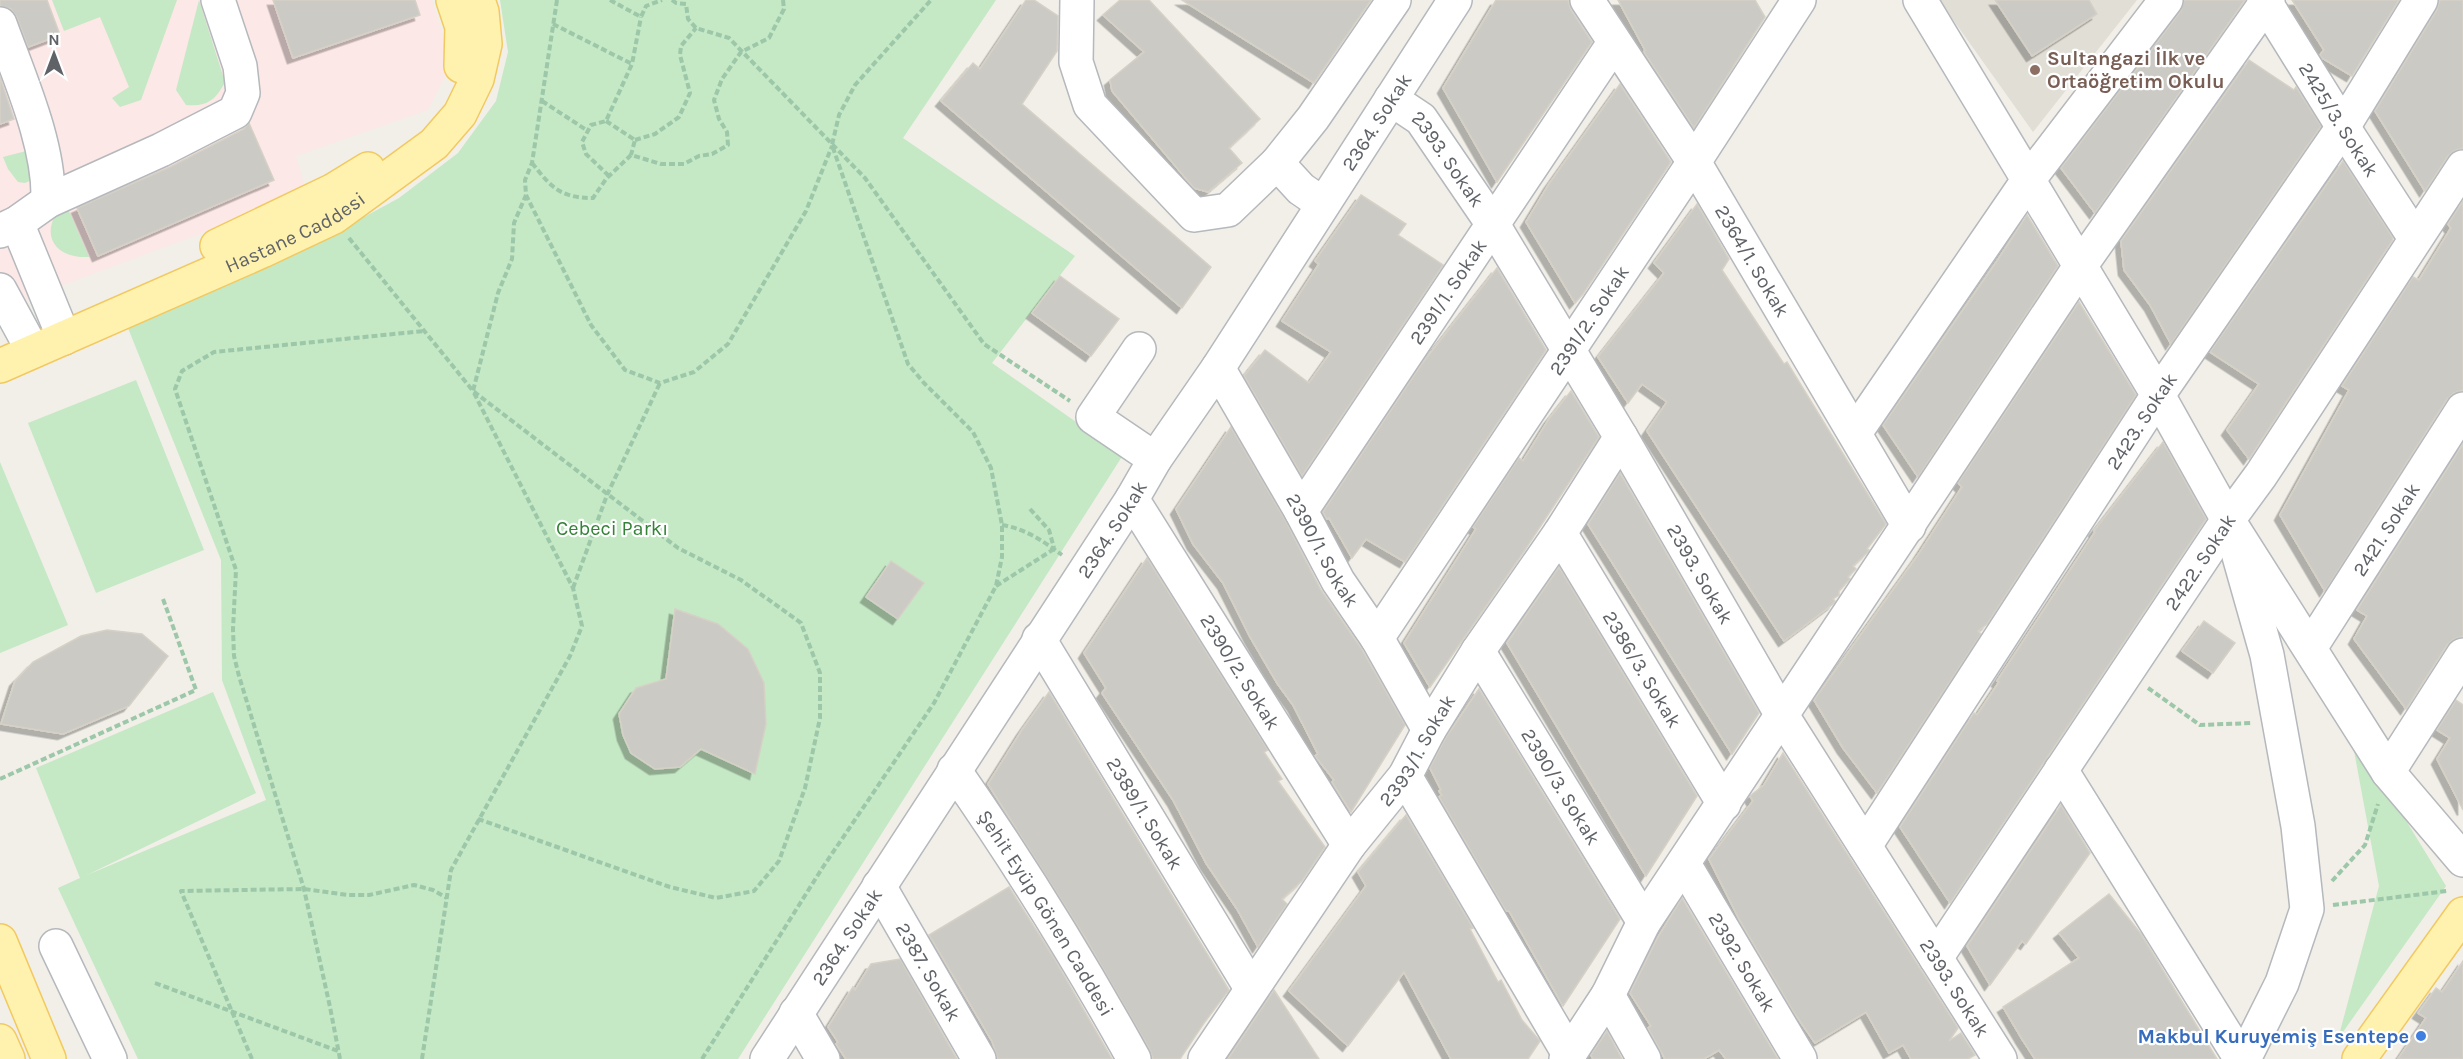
<svg xmlns="http://www.w3.org/2000/svg" width="2463" height="1059" viewBox="0 0 2463 1059" font-family="Karla,sans-serif">
	<style>
		.education { fill: #e1ded6 }
		.medical { fill: #fce8e6 }
		.green { fill: #c5e8c5 }
		.building { fill: #cccac5; stroke: #d6d1c6; stroke-width: 1.5; filter: url(#shadow) }
		.lines { fill: none; stroke-linecap: round; stroke-linejoin: round }
		.minor-casing { stroke: #b5b8bc; stroke-width: 36 }
		.major-casing { stroke: #f2c960; stroke-width: 36 }
		.path { stroke: #9cc7a9; stroke-width: 4; stroke-dasharray: 6 3; stroke-linecap: butt }
		.minor { stroke: #fff; stroke-width: 33 }
		.major { stroke: #fff2af; stroke-width: 33 }
		.education-dot { fill: #8d6e63; stroke: #fff; stroke-width: 2 }
		.shop-dot { fill: #3f7fe0; stroke: #fff; stroke-width: 2 }
		.labels { text-anchor: middle; stroke-width: 4.5; stroke-linejoin: round; paint-order: stroke }
		.education-label { font-size: 20px; font-weight: bold; fill: #785e54; stroke: #fff; text-anchor: start }
		.street-label { font-size: 20px; fill: #5f6368; stroke: #fff }
		.park-label { font-size: 20px; fill: #348238; stroke: #fff }
		.shop-label { font-size: 20px; font-weight: bold; fill: #366cbe; stroke: #fff; text-anchor: end }
	</style>
	<defs>
		<filter id="shadow"><feDropShadow dx="-5.5" dy="5.5" stdDeviation="0" flood-color="#0004"/></filter>
	</defs>
	<rect width="100%" height="100%" fill="#f1efe8"/>
	<polygon class="education" points="1939,0 2137,0 2033,132"/>
	<polygon class="medical" points="0,0 432,0 444,40 445,76 428,110 296,156 307,194 55,288 0,311"/>
	<g class="green">
		<polygon points="52,0 177,0 141,100 120,107 112,98 129,87 100,17 64,31"/>
		<path d="M199,0L225,82C216,100 206,107 186,105L176,90Z"/>
		<polygon points="500,0 996,0 903,138 1075,256 992,363 1123,455 738,1059 138,1059 58,888 80,878 36,768 213,692 256,793 87,875 266,800 222,680 221,560 126,323 307,248 399,198 458,153 496,101 508,52"/>
		<polygon points="30,150 34,179 25,183 18,182 8,169 3,157"/>
		<path d="M65,202L89,257C51,259 38,230 65,202Z"/>
		<polygon points="136,380 204,550 96,593 28,423"/>
		<polygon points="0,462 68,625 0,653"/>
		<polygon points="2350,729 2446,886 2338,1039 2379,886"/>
	</g>
	<g class="building">
		<polygon points="0,0 47,0 60,35 28,47 17,17 11,9 0,6"/>
		<polygon points="273,0 415,0 420,15 293,58"/>
		<polygon points="1026,0 1034,0 1058,16 1057,51 1022,104 1211,267 1182,308 941,101 973,63 980,69"/>
		<polygon points="1120,0 1149,0 1260,119 1229,148 1242,163 1208,192 1194,188 1112,91 1110,80 1144,52 1103,15"/>
		<polygon points="1182,0 1371,0 1314,83"/>
		<polygon points="1496,0 1568,0 1571,10 1592,42 1497,182 1443,88"/>
		<polygon points="1618,0 1755,0 1765,17 1694,128 1644,52 1645,50"/>
		<polygon points="1995,0 2089,0 2097,14 2032,56"/>
		<polygon points="2184,0 2245,0 2095,213 2061,168 2181,11"/>
		<polygon points="2292,0 2399,0 2352,76 2322,58 2320,55 2324,50"/>
		<polygon points="2440,0 2463,0 2463,148 2454,151 2448,156 2425,191 2375,111 2437,10"/>
		<polygon points="2249,60 2294,90 2296,87 2321,126 2171,344 2150,305 2124,270 2121,241"/>
		<polygon points="0,77 14,119 0,124"/>
		<polygon points="1620,84 1671,162 1583,294 1575,303 1526,222 1549,184"/>
		<polygon points="249,123 274,180 98,256 77,208 170,167 244,129"/>
		<polygon points="2343,161 2393,238 2392,241 2249,459 2227,430 2259,384 2210,352"/>
		<polygon points="1361,195 1406,224 1398,235 1443,265 1302,476 1244,376 1265,350 1309,383 1331,352 1282,321 1319,264 1315,261"/>
		<polygon points="2463,201 2463,390 2454,393 2447,399 2325,591 2280,515 2349,390 2342,386 2413,277 2419,280 2451,228 2448,224"/>
		<polygon points="1697,204 1729,259 1722,270 1784,364 1787,362 1886,524 1867,549 1869,550 1867,553 1853,566 1856,569 1848,577 1850,579 1839,591 1839,595 1833,599 1835,601 1833,604 1784,641 1647,431 1667,402 1642,384 1628,403 1598,357 1664,273 1654,263"/>
		<polygon points="2027,215 2058,266 1918,477 1883,425 1997,261"/>
		<polygon points="1497,268 1546,350 1405,562 1366,539 1352,558 1329,518 1327,519 1323,512 1421,365"/>
		<polygon points="1060,276 1119,319 1091,356 1032,313"/>
		<polygon points="2079,302 2136,395 1987,624 1978,631 1981,634 1877,793 1843,748 1814,700 1918,555 1962,487 1958,483"/>
		<polygon points="1571,391 1599,437 1523,553 1430,687 1404,643 1476,529 1473,527 1519,458 1523,461 1549,419"/>
		<polygon points="1231,427 1285,520 1321,590 1361,648 1405,725 1351,812 1332,782 1334,780 1315,756 1318,754 1293,705 1277,683 1250,637 1223,583 1193,544 1176,509"/>
		<polygon points="2163,442 2206,519 1950,903 1900,827 1974,713 1977,715 1999,682 1997,681 2095,532 2094,531"/>
		<polygon points="2463,444 2463,636 2454,639 2447,645 2406,709 2354,639 2367,616 2357,610"/>
		<polygon points="1620,473 1759,713 1732,754 1588,524"/>
		<polygon points="1147,558 1268,750 1264,752 1282,779 1278,781 1325,847 1302,881 1282,899 1287,904 1258,947 1237,909 1206,863 1173,800 1102,693 1106,688 1084,653"/>
		<polygon points="891,561 924,583 898,619 866,597"/>
		<polygon points="1559,567 1697,796 1646,876 1507,643"/>
		<polygon points="675,609 718,624 748,649 764,683 766,724 755,774 701,749 680,767 655,769 631,753 623,735 619,714 636,688 666,679"/>
		<polygon points="2204,621 2235,643 2213,673 2182,651"/>
		<polygon points="107,630 142,634 168,656 129,706 63,734 1,724 15,681 33,662 81,636"/>
		<polygon points="1479,689 1620,919 1563,1006 1509,911 1506,911 1439,797 1442,795 1439,791 1441,790 1430,768 1445,739"/>
		<polygon points="1049,692 1229,990 1204,1023 1180,1059 1153,1059 1150,1050 1086,939 988,784 1022,730"/>
		<polygon points="2456,700 2463,705 2463,810 2437,759 2450,738 2437,730"/>
		<polygon points="1783,753 1958,1028 1949,1041 1961,1033 1975,1055 1968,1059 1911,1059 1903,1045 1889,1053 1866,1012 1815,1043 1793,1011 1740,921 1709,859 1753,801 1750,796 1764,785"/>
		<polygon points="2061,805 2090,853 2026,944 2022,941 1990,985 1967,946"/>
		<polygon points="1406,815 1473,928 1470,929 1498,982 1501,980 1522,1020 1540,1041 1528,1059 1451,1059 1404,972 1348,1046 1289,991 1366,886 1358,872"/>
		<polygon points="1009,887 1054,958 1112,1059 998,1059 992,1041 929,935"/>
		<polygon points="2109,894 2141,934 2217,1059 2035,1059 2022,1039 2003,1007 2079,958 2059,933"/>
		<polygon points="1682,898 1778,1059 1726,1059 1719,1050 1704,1059 1665,1059 1648,1028 1651,1026 1630,993 1658,937"/>
		<polygon points="900,959 957,1059 846,1059 836,1044 838,1042 828,1027 853,987 855,990 871,964"/>
		<polygon points="2463,961 2463,1059 2398,1059 2426,1018 2418,1013 2436,988 2442,992"/>
		<polygon points="1274,990 1319,1059 1228,1059"/>
		<polygon points="1607,1031 1622,1059 1593,1059 1591,1055"/>
	</g>
	<g class="lines">
		<defs>
			<g id="minor">
				<polyline points="1077,0 1076,62 1090,105 1194,215 1228,210 1277,163"/>
				<path id="s1" d="M1587,0L1694,162L1909,526"/>
				<polyline points="1920,0 2158,395 2228,520 2388,772 2463,860"/>
				<path id="s2" d="M2264,0L2343,127L2415,238"/>
				<path d="M0,24C19,77 50,145 48,201"/>
				<path id="s3" d="M1391,99L1421,119L1492,223L1621,437L1783,717L2000,1059"/>
				<polyline points="1323,204 1301,189 1277,163 1313,118 1394,0"/>
				<polyline points="17,223 64,338"/>
				<polyline points="0,231 17,223 48,201 161,150 235,112 243,93 240,66 218,0"/>
				<polyline points="0,290 33,351"/>
				<polyline points="1139,349 1093,417 1155,459"/>
				<path id="s4" d="M1218,368L1301,511L1338,581L1377,638L1429,730"/>
				<polyline points="1855,433 2029,179 2166,0"/>
				<path id="s5" d="M1132,499L1349,845"/>
				<path id="s6" d="M1301,511L1614,43"/>
				<path id="s7" d="M1560,533L1724,804"/>
				<polyline points="2239,556 2267,655 2298,826 2307,909 2282,983 2244,1059"/>
				<path id="s8" d="M1377,638L1694,162L1799,0"/>
				<path id="s9" d="M1039,639L1251,988"/>
				<path id="s10" d="M2310,648L2463,409"/>
				<path id="s11" d="M1478,651L1644,922"/>
				<path id="s12" d="M954,770C1019,863 1079,960 1134,1059"/>
				<polyline points="2061,770 2241,1059"/>
				<polyline points="2388,772 2463,655"/>
				<polyline points="1405,776 1569,1054"/>
				<path id="s13" d="M1865,846L2158,395L2343,127L2421,0"/>
				<path id="s14" d="M1684,864L1800,1059"/>
				<path id="s15" d="M879,886L979,1059"/>
				<polyline points="56,946 110,1059"/>
				<path id="s16" d="M1936,958L2228,520L2261,475L2463,167"/>
				<polyline points="1608,995 1644,1059"/>
				<polyline points="796,1013 823,1059"/>
				<path id="s17" d="M767,1059L1132,499L1155,459L1218,368L1455,0"/>
				<path id="s18" d="M1205,1059L1349,845L1405,776L1429,730L1478,651L1560,533L1621,437"/>
				<polyline points="1566,1059 1608,995 1644,922 2081,265 2268,0"/>
			</g>
			<g id="major">
				<polyline points="453,0 462,27 461,66"/>
				<polyline points="217,246 332,191 368,169"/>
				<path id="s19" d="M0,366L262,251L334,217L434,144L460,114L477,79L485,44L482,12L478,0"/>
				<polyline points="0,941 49,1059"/>
				<polyline points="0,1041 8,1059"/>
				<polyline points="2359,1059 2463,914"/>
			</g>
		</defs>
		<use href="#minor" class="minor-casing"/>
		<use href="#major" class="major-casing"/>
		<g class="path">
			<polyline points="557,0 532,163 525,180 526,195 591,325 625,370 660,383 694,372 728,344 806,211 832,146"/>
			<polyline points="610,0 641,17 646,6 662,0"/>
			<polyline points="672,0 676,3 686,4 688,19 696,28 729,38 865,178 984,344 1070,401"/>
			<polyline points="553,24 632,64"/>
			<polyline points="542,101 588,131"/>
			<polyline points="606,121 635,140 631,155"/>
			<polyline points="635,140 655,134 679,117 690,93 680,55 681,46 696,28"/>
			<path d="M532,163C551,187 560,198 593,198L606,179L631,155L661,164H684L699,156L712,154L728,145L727,132L719,119L714,100L722,79L741,52L769,38L784,9L783,0"/>
			<polyline points="609,176 586,154 582,142 591,125 606,121 632,64 641,17"/>
			<polyline points="349,238 473,391 678,548 741,580 801,623 820,673 820,718 805,788 779,861 754,891 716,898 670,887 478,819"/>
			<polyline points="1030,509 1049,530 1054,548"/>
			<path d="M1002,525C1026,529 1043,541 1062,555"/>
			<polyline points="996,586 1054,549"/>
			<polyline points="573,588 607,495 660,383"/>
			<polyline points="2148,688 2200,725 2252,723"/>
			<polyline points="0,779 196,690 163,599"/>
			<polyline points="2332,881 2365,845 2378,804"/>
			<polyline points="2333,905 2447,891"/>
			<polyline points="155,983 338,1051"/>
			<polyline points="252,1059 181,891 304,889 348,895 369,895 414,885 433,890 447,898"/>
			<polyline points="340,1059 330,1007 304,889 239,676 234,656 233,629 236,570 175,389 182,371 214,352 424,331"/>
			<polyline points="422,1059 451,870 570,656 582,626 573,588 473,391 498,293 512,259 514,223 526,195"/>
			<polyline points="702,1059 823,867 934,703 996,586 1002,557 1002,525 991,468 973,432 924,383 908,364 832,145 839,115 855,85 931,0"/>
		</g>
		<use href="#minor" class="minor"/>
		<use href="#major" class="major"/>
	</g>
	<circle class="education-dot" cx="2035" cy="70" r="6"/>
	<circle class="shop-dot" cx="2421" cy="1036" r="6"/>
	<g class="labels">
		<g class="education-label">
			<text x="2047" y="65">Sultangazi İlk ve<tspan x="2047" dy="23">Ortaöğretim Okulu</tspan></text>
		</g>
		<g class="street-label">
			<text dy="7" stroke="none"><textPath href="#s2" startOffset="141">2425/3. Sokak</textPath></text>
			<text dy="7" stroke="none"><textPath href="#s17" startOffset="1118">2364. Sokak</textPath></text>
			<text dy="7" stroke="none"><textPath href="#s3" startOffset="84">2393. Sokak</textPath></text>
			<text dy="7" stroke="none"><textPath href="#s19" startOffset="324">Hastane Caddesi</textPath></text>
			<text dy="7" stroke="none"><textPath href="#s1" startOffset="309">2364/1. Sokak</textPath></text>
			<text dy="7" stroke="none"><textPath href="#s6" startOffset="264">2391/1. Sokak</textPath></text>
			<text dy="7" stroke="none"><textPath href="#s8" startOffset="382">2391/2. Sokak</textPath></text>
			<text dy="7" stroke="none"><textPath href="#s13" startOffset="507">2423. Sokak</textPath></text>
			<text dy="7" stroke="none"><textPath href="#s17" startOffset="632">2364. Sokak</textPath></text>
			<text dy="7" stroke="none"><textPath href="#s10" startOffset="141">2421. Sokak</textPath></text>
			<text dy="7" stroke="none"><textPath href="#s4" startOffset="210">2390/1. Sokak</textPath></text>
			<text dy="7" stroke="none"><textPath href="#s16" startOffset="476">2422. Sokak</textPath></text>
			<text dy="7" stroke="none"><textPath href="#s3" startOffset="570">2393. Sokak</textPath></text>
			<text dy="7" stroke="none"><textPath href="#s7" startOffset="159">2386/3. Sokak</textPath></text>
			<text dy="7" stroke="none"><textPath href="#s5" startOffset="204">2390/2. Sokak</textPath></text>
			<text dy="7" stroke="none"><textPath href="#s18" startOffset="375">2393/1. Sokak</textPath></text>
			<text dy="7" stroke="none"><textPath href="#s11" startOffset="159">2390/3. Sokak</textPath></text>
			<text dy="7" stroke="none"><textPath href="#s9" startOffset="204">2389/1. Sokak</textPath></text>
			<text dy="7" stroke="none"><textPath href="#s12" startOffset="170">Şehit Eyüp Gönen Caddesi</textPath></text>
			<text dy="7" stroke="none"><textPath href="#s17" startOffset="146">2364. Sokak</textPath></text>
			<text dy="7" stroke="none"><textPath href="#s14" startOffset="114">2392. Sokak</textPath></text>
			<text dy="7" stroke="none"><textPath href="#s15" startOffset="99">2387. Sokak</textPath></text>
			<text dy="7" stroke="none"><textPath href="#s3" startOffset="1056">2393. Sokak</textPath></text>
		</g>
		<g class="park-label">
			<text x="612" y="535">Cebeci Parkı</text>
		</g>
		<g class="shop-label">
			<text x="2409" y="1043">Makbul Kuruyemiş Esentepe</text>
		</g>
	</g>
	<g transform="translate(54 54)" stroke="#ffffff" stroke-width="4.5" paint-order="stroke">
	<path d="M0-4.5L10 22L0 15L-10 22Z" fill="#5f6368"/>
	<text y="-9" font-size="16" font-weight="bold" text-anchor="middle" fill="#5f6368">N</text>
	</g>
</svg>
